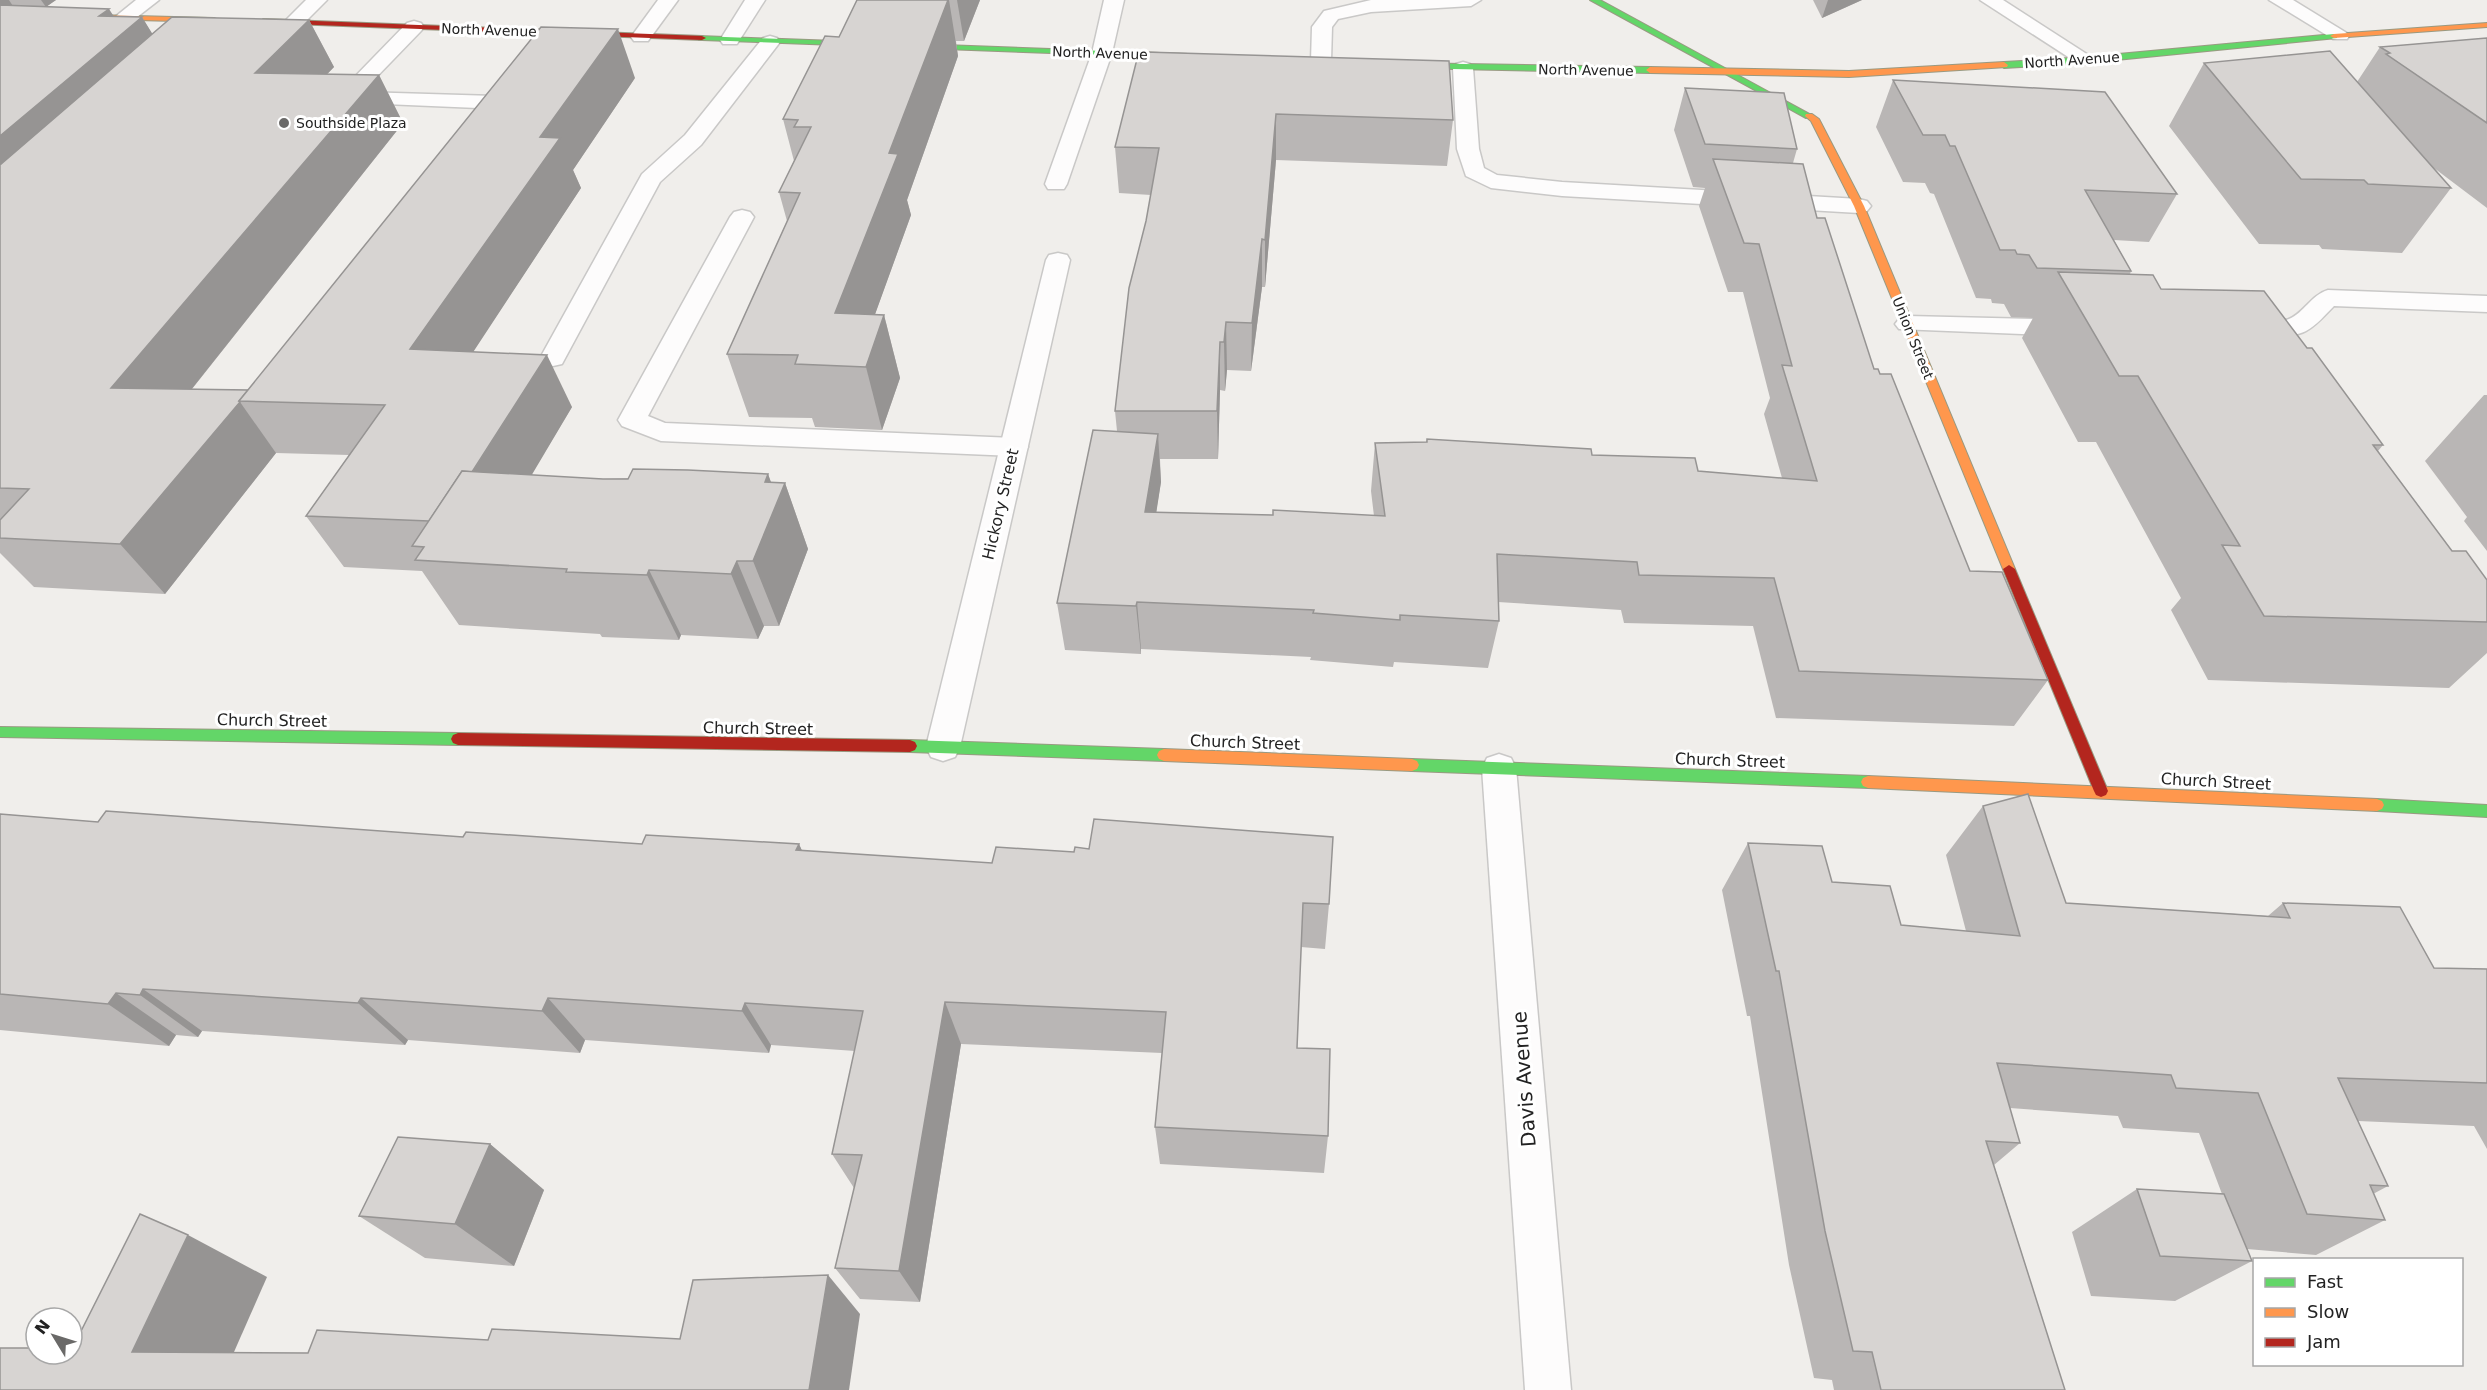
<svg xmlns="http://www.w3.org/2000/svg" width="2487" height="1390" viewBox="0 0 2487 1390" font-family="'DejaVu Sans',sans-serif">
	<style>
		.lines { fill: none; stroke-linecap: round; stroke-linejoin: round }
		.lane-casing { stroke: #c9c8c7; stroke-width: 3 }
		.street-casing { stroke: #c9c8c7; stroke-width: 3 }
		.fast-casing { stroke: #999a82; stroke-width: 2 }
		.slow-casing { stroke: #999a82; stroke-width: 2 }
		.jam-casing { stroke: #999a82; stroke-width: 2 }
		.lane { fill: #fdfcfc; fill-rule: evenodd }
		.street { fill: #fdfcfc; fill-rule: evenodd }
		.fast { fill: #63d668; fill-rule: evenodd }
		.slow { fill: #ff974d; fill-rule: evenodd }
		.jam { fill: #b3261e; fill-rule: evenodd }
		.wall { fill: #b9b6b5 }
		.shaded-wall { fill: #969493 }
		.building { fill: #d7d4d2; stroke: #969493; stroke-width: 1.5 }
		.poi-dot { fill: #6a6968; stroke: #fff; stroke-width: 2 }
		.labels { text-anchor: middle; stroke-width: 6; stroke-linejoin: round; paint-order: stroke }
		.far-street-label { font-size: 14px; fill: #222; stroke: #fff }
		.far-poi-label { font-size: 14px; fill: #222; stroke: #fff; text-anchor: start }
		.street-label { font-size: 16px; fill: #222; stroke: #fff }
		.near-street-label { font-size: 20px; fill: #222; stroke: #fff }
	</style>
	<rect width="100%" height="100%" fill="#f0eeeb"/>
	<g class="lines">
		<defs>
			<g id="lane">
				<polygon points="136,0 159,0 132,21 118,21 115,17"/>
				<polygon points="306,0 327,0 301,26 287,26 284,22"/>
				<polygon points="658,0 678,0 648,41 634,41 631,37"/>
				<polygon points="745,0 765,0 737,44 723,44 720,40"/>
				<polygon points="1104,0 1124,0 1112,53 1067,184 1064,189 1048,189 1045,184 1092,53"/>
				<polygon points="1371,0 1481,0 1471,6 1371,12 1338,19 1332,27 1331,61 1328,65 1314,65 1311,61 1312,27 1324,11"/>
				<polygon points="1980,0 2003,0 2096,60 2093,64 2079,64"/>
				<polygon points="414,21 421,23 424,27 421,31 362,92 495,96 510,80 524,80 527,84 509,108 501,109 338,102 334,98 338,94 407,23"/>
				<polygon points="770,36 777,38 780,42 777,46 701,145 660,182 562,364 553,366 544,364 540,358 642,174 685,135 763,38"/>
				<polygon points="1463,62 1470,64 1473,68 1479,149 1484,168 1497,175 1562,182 1859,199 1867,201 1871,206 1867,211 1859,213 1562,196 1491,188 1466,176 1457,149 1453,68 1456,64"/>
				<polygon points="742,210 750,212 754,217 648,416 665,423 1014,438 1024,440 1028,447 1024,454 1014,456 661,441 622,426 618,420 730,217 734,212"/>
				<path d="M2328,290L2487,296V312L2334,306C2326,314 2316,326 2306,331C2294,338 2249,340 2236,337L2232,331L2236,325C2252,321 2274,325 2289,319C2304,313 2311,295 2328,290Z"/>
				<polygon points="1908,316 2074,320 2083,322 2087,328 2083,334 2074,336 1899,329 1895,324 1899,319"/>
			</g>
			<g id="street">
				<polygon points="2269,0 2293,0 2350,35 2347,39 2333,39"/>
				<polygon points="1058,253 1067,255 1070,260 960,747 955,757 943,761 931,757 926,747 1046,260 1049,255"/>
				<polygon points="1499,754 1511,758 1516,768 1571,1390 1525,1390 1482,768 1487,758"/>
			</g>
			<g id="fast">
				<polygon points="1590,0 1600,0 1813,116 1806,118"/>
				<polygon points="2334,34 2337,34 2337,38 2086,63 2004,68 2000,65 2004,62 2086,57"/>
				<polygon points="699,36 1188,54 1192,56 1188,58 702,40 699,40"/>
				<polygon points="1402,63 1650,67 1654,70 1650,73 1405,68 1401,65"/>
				<polygon points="0,727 458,733 463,735 465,739 463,743 458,745 0,737"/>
				<polygon points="910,740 1164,749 1169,751 1171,755 1169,759 1164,761 910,752 905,750 903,746 905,742"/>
				<polygon points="1412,759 1868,776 1873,778 1875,782 1873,786 1868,788 1412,771 1407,769 1405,765 1407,761"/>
				<polygon points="2377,799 2487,805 2487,817 2377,811 2372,809 2370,805 2372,801"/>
			</g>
			<g id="slow">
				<polygon points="95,15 214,18 218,20 214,22 98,19 94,17"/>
				<polygon points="2487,23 2487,27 2334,38 2330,36 2334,34"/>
				<polygon points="2004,62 2008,65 2007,67 1849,77 1650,73 1646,70 1650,67 1849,71"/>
				<polygon points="1806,114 1812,114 1819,119 1864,206 2015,569 2013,572 2009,573 2003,569 1854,206 1811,121 1805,116"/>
				<polygon points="1164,749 1412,759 1417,761 1419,765 1417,769 1412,771 1164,761 1159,759 1157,755 1159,751"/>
				<polygon points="1868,776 2377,799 2382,801 2384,805 2382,809 2377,811 1868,788 1863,786 1861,782 1863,778"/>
			</g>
			<g id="jam">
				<polygon points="263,19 702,36 706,38 702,40 266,23 262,21"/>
				<polygon points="2009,565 2015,569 2108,791 2106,795 2101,797 2096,795 2094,791 2003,569"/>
				<polygon points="458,733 910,740 915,742 917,746 915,750 910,752 458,745 453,743 451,739 453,735"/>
			</g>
		</defs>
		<use href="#lane" class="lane-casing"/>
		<use href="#street" class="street-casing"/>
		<use href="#fast" class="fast-casing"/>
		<use href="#slow" class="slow-casing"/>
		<use href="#jam" class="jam-casing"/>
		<use href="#lane" class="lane"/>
		<use href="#street" class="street"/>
		<use href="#fast" class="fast"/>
		<use href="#slow" class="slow"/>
		<use href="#jam" class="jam"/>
	</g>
	<g class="wall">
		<polygon points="0,0 56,0 47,6 114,16 142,17 152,34 309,20 334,67 327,74 379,75 403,123 192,389 248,390 635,78 573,170 581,188 473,351 572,407 531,475 603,479 768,474 771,483 785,483 808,549 779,626 764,626 758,639 681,635 679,640 602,637 600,634 459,625 422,571 344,567 306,516 349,455 276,453 165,594 34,587 0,553"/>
		<polygon points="857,0 980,0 964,41 956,41 958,56 907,200 911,215 875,314 884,315 900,378 882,430 815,427 812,418 749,417 727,354 787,221 779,192 794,161 783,119 839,37"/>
		<polygon points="1813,0 1862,0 1822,18"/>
		<polygon points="2487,38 2487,208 2434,168 2451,188 2402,253 2322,249 2319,245 2259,244 2169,126 2204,63 2357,82 2380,47"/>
		<polygon points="1137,59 1453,120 1447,166 1276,160 1265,287 1262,287 1251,371 1227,370 1225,391 1220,390 1218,459 1160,459 1161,482 1156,512 1273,515 1374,516 1371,491 1375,443 1426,442 1427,439 1592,455 1698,471 1782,478 1764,414 1770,398 1743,292 1728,292 1699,206 1705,188 1693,187 1674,130 1685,88 1797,149 1793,163 1817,218 1874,369 1970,571 2048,680 2014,726 1776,718 1753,626 1624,623 1621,610 1498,602 1499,621 1488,668 1394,662 1393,667 1310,660 1311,657 1141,649 1141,654 1065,650 1057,603 1117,431 1115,411 1151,195 1119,193 1115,147"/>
		<polygon points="1893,80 2177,194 2149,242 2114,240 2131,271 2130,274 2161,289 2307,348 2383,445 2378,451 2452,551 2487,580 2487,653 2449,688 2208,680 2171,610 2181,598 2096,442 2078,442 2022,338 2033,318 2011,317 2004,304 1992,303 1991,299 1976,298 1934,194 1930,193 1925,183 1903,182 1876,127"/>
		<polygon points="2484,395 2487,395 2487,551 2464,521 2467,517 2425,461"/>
		<polygon points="1983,806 2066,903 2268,916 2283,903 2434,968 2487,969 2487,1149 2474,1126 2358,1121 2388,1186 2373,1194 2385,1220 2316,1255 2247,1249 2252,1261 2175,1301 2091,1296 2072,1232 2137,1189 2222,1194 2199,1133 2123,1128 2118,1116 2010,1108 2020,1143 1994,1165 2065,1390 1834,1390 1832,1380 1814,1378 1789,1265 1750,1016 1747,1016 1722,890 1748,843 1832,882 1901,925 1966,931 1946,855"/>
		<polygon points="0,814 98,822 642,844 799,844 802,851 1329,904 1325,949 1301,947 1297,1048 1328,1136 1324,1173 1160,1164 1155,1127 1162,1053 961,1044 920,1302 860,1299 835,1268 854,1188 832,1154 855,1051 771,1045 769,1053 585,1040 580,1053 408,1040 405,1045 202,1031 198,1037 176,1035 169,1046 0,1030"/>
		<polygon points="490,1144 544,1190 514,1266 425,1258 359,1216"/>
	</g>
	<g class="shaded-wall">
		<polygon points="0,0 9,0 24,23 0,41"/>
		<polygon points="41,0 56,0 46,7"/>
		<polygon points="948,0 949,0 958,56 907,200 911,215 856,367 835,313 889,153"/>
		<polygon points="957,0 980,0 964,41"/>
		<polygon points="1828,0 1862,0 1822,18"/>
		<polygon points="109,9 124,32 142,17 171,64 0,218 0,136 99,16"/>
		<polygon points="309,20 334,67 282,121 255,73"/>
		<polygon points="618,29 635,78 573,170 581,188 441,401 410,349 540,137"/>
		<polygon points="379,75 403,123 152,439 111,388"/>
		<polygon points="1276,114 1276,160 1265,287 1265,240"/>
		<polygon points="1262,239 1262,287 1251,371 1252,323"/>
		<polygon points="884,315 900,378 882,430 866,367"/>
		<polygon points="1226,322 1227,370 1225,391 1224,342"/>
		<polygon points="1220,342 1220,390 1218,459 1217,411"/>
		<polygon points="547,355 572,407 479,564 441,521"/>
		<polygon points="240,402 276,453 165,594 120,544"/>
		<polygon points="1158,434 1161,482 1149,560 1145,512"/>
		<polygon points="768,474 778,501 785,483 808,549 779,626 753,561 765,482"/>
		<polygon points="737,561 764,626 758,639 731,574"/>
		<polygon points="649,570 681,635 679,640 647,575"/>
		<polygon points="1137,602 1141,649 1141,654 1136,606"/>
		<polygon points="799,844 820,891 796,850"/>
		<polygon points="143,989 202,1031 198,1037 140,995"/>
		<polygon points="116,993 176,1035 169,1046 108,1004"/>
		<polygon points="361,998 408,1040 405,1045 358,1003"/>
		<polygon points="548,998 585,1040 580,1053 542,1011"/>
		<polygon points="945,1002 961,1044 920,1302 899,1271"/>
		<polygon points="745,1003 771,1045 769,1053 742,1011"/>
		<polygon points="490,1144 544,1190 514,1266 455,1224"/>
		<polygon points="188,1235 267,1277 219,1386 132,1352"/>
		<polygon points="828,1275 860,1314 849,1390 809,1390"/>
	</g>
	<g class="building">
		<polygon points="857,0 948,0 889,153 898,154 835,313 884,315 866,367 795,364 798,355 727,354 800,193 779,192 811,127 794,127 798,120 783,119 825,36 839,37"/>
		<polygon points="0,5 109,9 99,16 142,17 0,136"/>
		<polygon points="172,17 309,20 255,73 379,75 111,388 248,390 239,401 240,402 120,544 0,538 0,520 29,489 0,488 0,165"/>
		<polygon points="541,27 618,29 540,137 560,138 410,349 547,355 472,472 462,471 429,521 306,516 385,405 239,401"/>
		<polygon points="2487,38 2487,123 2386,54 2390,53 2380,47"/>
		<polygon points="2330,51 2451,188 2368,184 2364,180 2301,179 2204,63"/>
		<polygon points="1144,52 1449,61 1453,120 1276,114 1265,240 1262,239 1252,323 1226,322 1224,342 1220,342 1217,411 1115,411 1129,288 1146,221 1159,148 1115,147 1137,59 1142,59"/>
		<polygon points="1893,80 2105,92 2177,194 2085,190 2131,271 2037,268 2029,255 2017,254 2015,250 2000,250 1955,146 1950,146 1945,135 1923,135"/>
		<polygon points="1685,88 1784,93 1797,149 1705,144"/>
		<polygon points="1713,159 1803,164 1817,218 1825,218 1874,369 1878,369 1880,374 1891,374 1970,571 2002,572 2048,680 1799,671 1774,578 1639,575 1637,562 1497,554 1499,621 1400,615 1400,620 1313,613 1314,610 1137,602 1136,606 1057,603 1093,430 1158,434 1145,512 1273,515 1273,510 1385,516 1375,443 1427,442 1427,439 1591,449 1592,455 1695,458 1698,471 1817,481 1782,365 1792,366 1759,244 1744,243"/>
		<polygon points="2058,272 2153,275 2161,289 2264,291 2307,348 2312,348 2383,445 2373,445 2452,551 2466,551 2487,580 2487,622 2264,616 2222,545 2240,546 2138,376 2119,376"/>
		<polygon points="633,469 688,470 768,474 765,482 785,483 753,561 737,561 731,574 649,570 647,575 566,572 567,569 415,560 424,547 412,546 462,471 603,479 628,479"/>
		<polygon points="2028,794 2066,903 2290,918 2283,903 2400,907 2434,968 2487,969 2487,1083 2338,1078 2388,1186 2370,1185 2385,1220 2307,1214 2258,1093 2176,1088 2171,1075 1997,1063 2020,1143 1986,1141 2065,1390 1881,1390 1872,1352 1853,1351 1825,1231 1779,971 1776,971 1748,843 1822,846 1832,882 1890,886 1901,925 2020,936 1983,806"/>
		<polygon points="106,811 463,837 466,832 642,844 646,835 799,844 796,850 992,863 996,847 1074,852 1075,847 1089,849 1094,819 1333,837 1329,904 1303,903 1297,1048 1330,1049 1328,1136 1155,1127 1166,1012 945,1002 899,1271 835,1268 862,1155 832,1154 863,1011 745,1003 742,1011 548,998 542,1011 361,998 358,1003 143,989 140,995 116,993 108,1004 0,994 0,814 98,822"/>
		<polygon points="398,1137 490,1144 455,1224 359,1216"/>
		<polygon points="2137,1189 2224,1194 2252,1261 2160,1256"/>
		<polygon points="140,1214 188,1235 132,1352 308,1353 317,1330 488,1340 492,1329 680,1339 693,1280 828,1275 809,1390 0,1390 0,1348 36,1348 36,1354 72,1354 72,1347 73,1347"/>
	</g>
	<circle class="poi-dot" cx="284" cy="123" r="6"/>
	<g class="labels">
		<g class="far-street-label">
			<text transform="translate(489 30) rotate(2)" y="5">North Avenue</text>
			<text transform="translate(1100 53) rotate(2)" y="5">North Avenue</text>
			<text transform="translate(2072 60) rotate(-4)" y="5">North Avenue</text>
			<text transform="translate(1586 70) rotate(1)" y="5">North Avenue</text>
			<text transform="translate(1913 338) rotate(68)" y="5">Union Street</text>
		</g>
		<g class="far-poi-label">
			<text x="296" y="128">Southside Plaza</text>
		</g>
		<g class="street-label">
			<text transform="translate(1000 504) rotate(-77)" y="6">Hickory Street</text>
			<text transform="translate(272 720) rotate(1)" y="6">Church Street</text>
			<text transform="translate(758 728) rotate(1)" y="6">Church Street</text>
			<text transform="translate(1245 742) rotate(2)" y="6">Church Street</text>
			<text transform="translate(1730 760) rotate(2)" y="6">Church Street</text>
			<text transform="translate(2216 781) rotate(3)" y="6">Church Street</text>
		</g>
		<g class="near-street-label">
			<text transform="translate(1524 1079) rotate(-94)" y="7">Davis Avenue</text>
		</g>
	</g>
	<rect x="2253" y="1258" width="210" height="108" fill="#ffffff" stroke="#a7a7a7" stroke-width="1.5"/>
	<rect x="2265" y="1278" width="30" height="9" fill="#63d668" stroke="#a7a7a7" stroke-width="1.5"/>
	<text x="2307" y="1288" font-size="18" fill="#222222">Fast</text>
	<rect x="2265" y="1308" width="30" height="9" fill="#ff974d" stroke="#a7a7a7" stroke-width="1.5"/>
	<text x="2307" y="1318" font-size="18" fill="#222222">Slow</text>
	<rect x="2265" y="1338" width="30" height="9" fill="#b3261e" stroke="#a7a7a7" stroke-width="1.5"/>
	<text x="2307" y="1348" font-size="18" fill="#222222">Jam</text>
	<g transform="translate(54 1336) rotate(308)"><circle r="28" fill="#ffffff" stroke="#a7a7a7" stroke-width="1.5"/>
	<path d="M0-4.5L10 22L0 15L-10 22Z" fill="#6a6968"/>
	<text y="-9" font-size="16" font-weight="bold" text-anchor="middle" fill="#222222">N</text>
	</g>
</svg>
